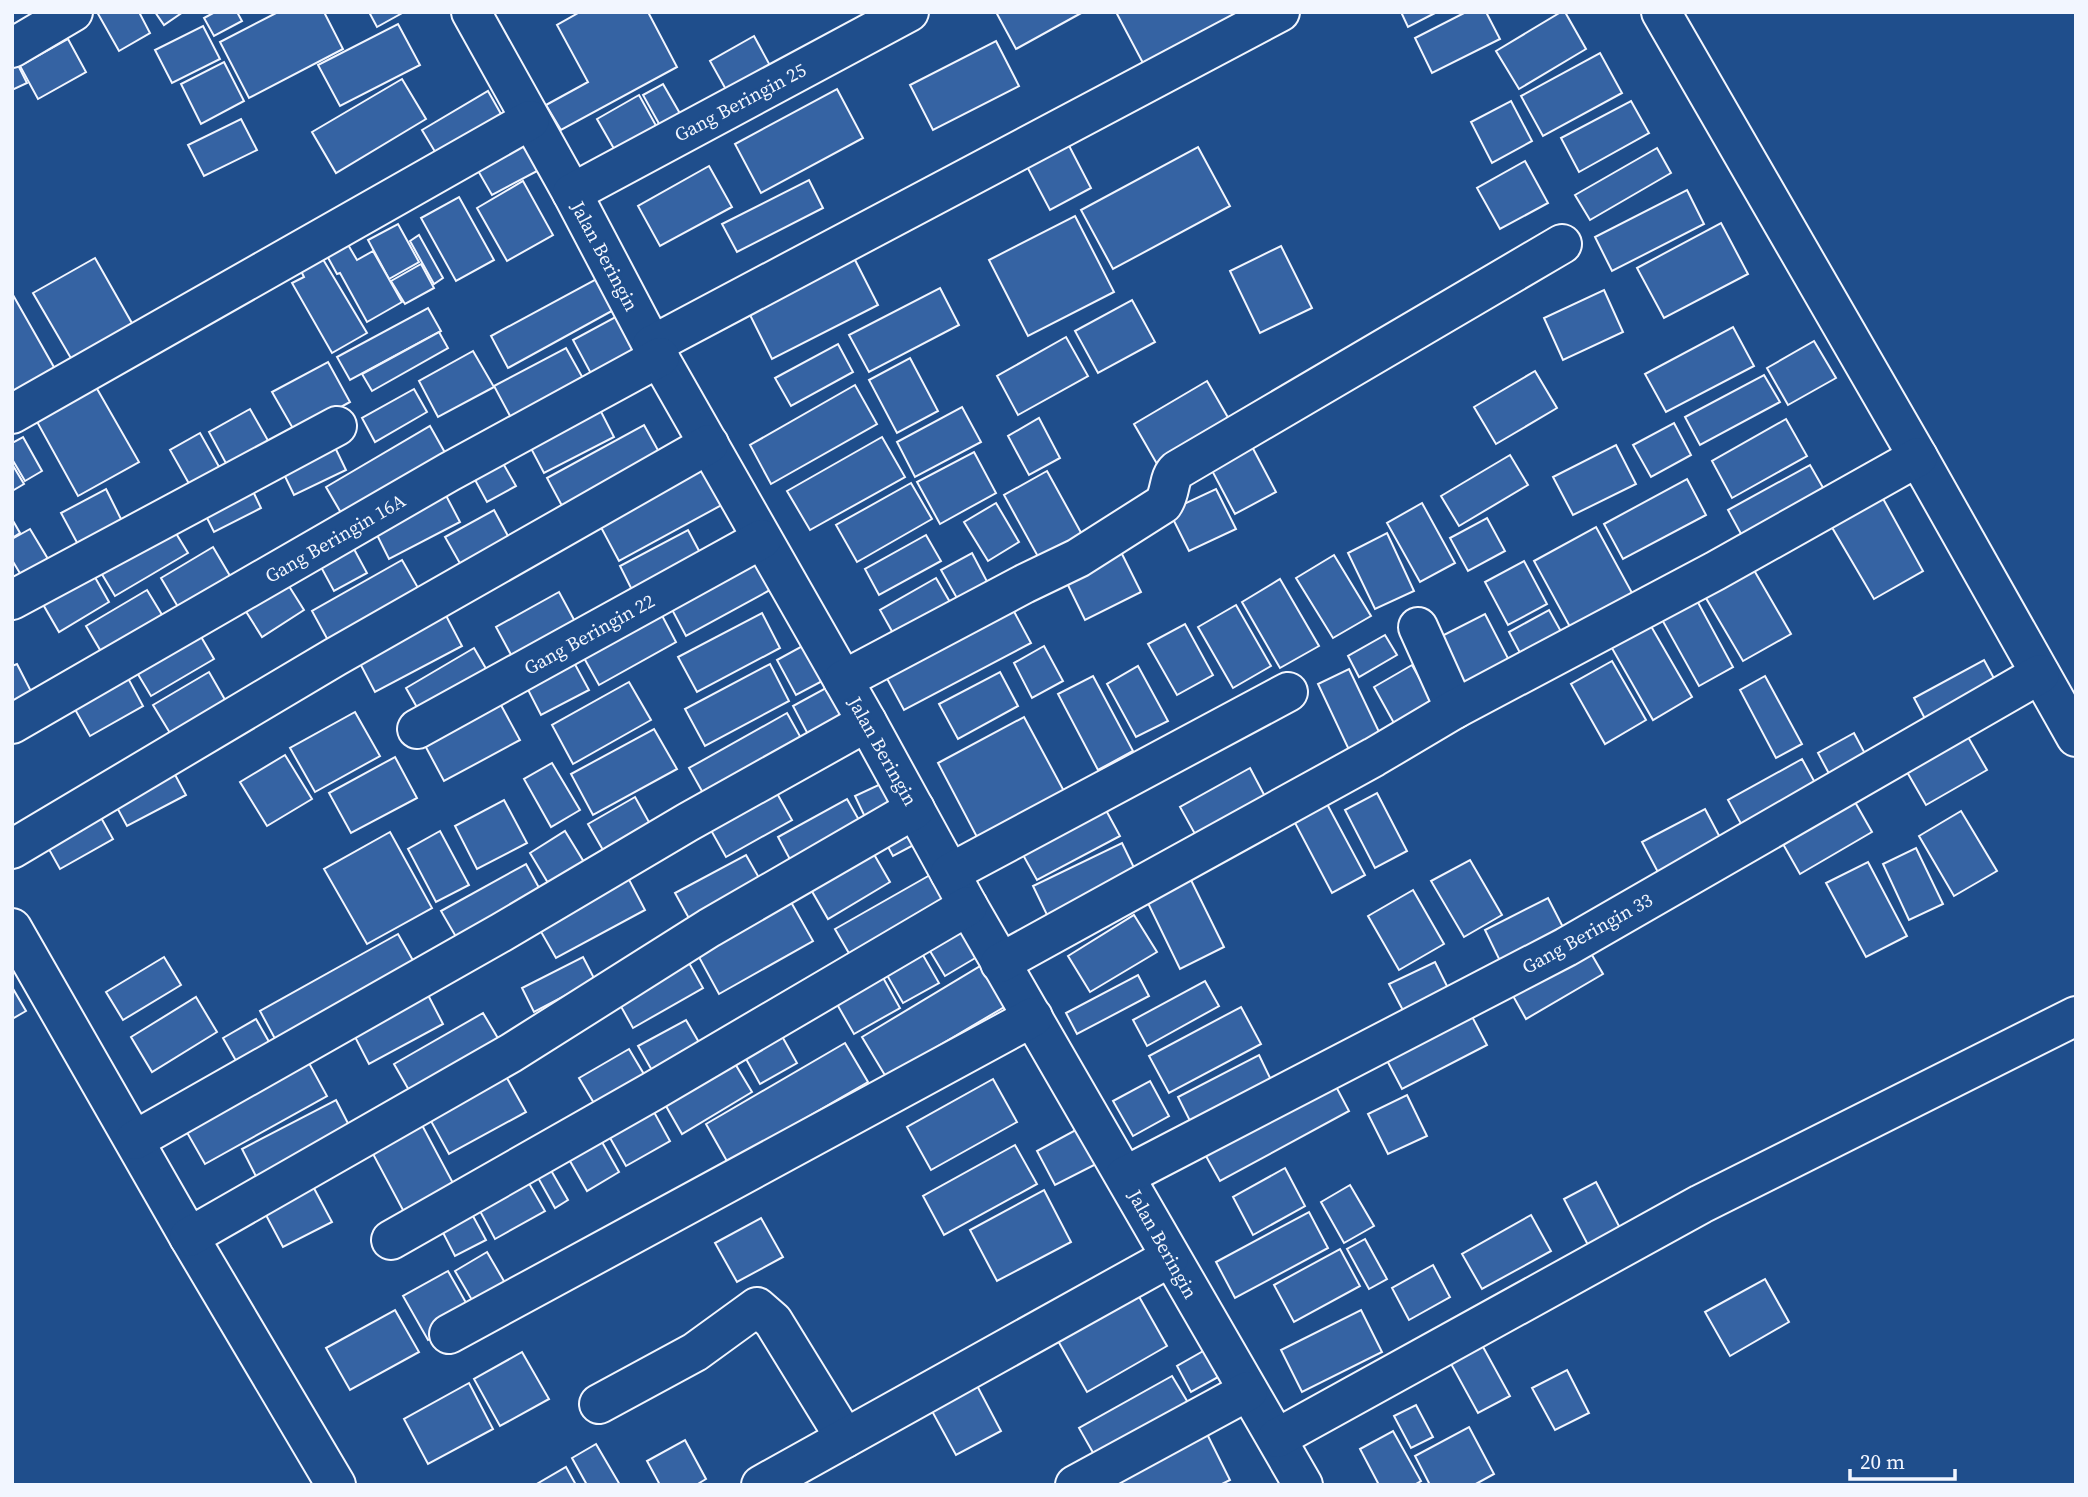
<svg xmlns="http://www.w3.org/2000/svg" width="2088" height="1497" viewBox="0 0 2088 1497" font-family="'Source Serif 4',serif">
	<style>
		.building { fill: #3563a3; stroke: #f2f6ff; stroke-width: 2 }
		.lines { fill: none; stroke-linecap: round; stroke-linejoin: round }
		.minor-casing { stroke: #f2f6ff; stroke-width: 42 }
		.minor { stroke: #1f4e8c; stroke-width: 38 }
		.labels { text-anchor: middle; stroke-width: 5; stroke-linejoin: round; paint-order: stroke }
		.street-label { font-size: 19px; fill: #f2f6ff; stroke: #1f4e8c }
	</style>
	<rect width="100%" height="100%" fill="#1f4e8c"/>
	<g class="building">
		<polygon points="97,12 139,12 150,33 119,51"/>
		<polygon points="155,12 183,12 164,25"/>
		<polygon points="215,12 237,12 242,21 214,36 204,18"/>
		<polygon points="278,12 324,12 343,49 249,98 220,42"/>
		<polygon points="369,12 404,12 377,27"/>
		<polygon points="580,12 648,12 677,67 561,130 546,105 588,82 557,25"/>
		<polygon points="996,12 1083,12 1016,49"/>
		<polygon points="1116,12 1242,12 1144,65"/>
		<polygon points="1401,12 1437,12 1408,27"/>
		<polygon points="1466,12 1486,12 1500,39 1432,73 1415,38"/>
		<polygon points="1561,12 1565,12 1586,49 1519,89 1496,51"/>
		<polygon points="398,24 420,65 340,106 318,65"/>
		<polygon points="203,26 220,59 172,83 155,50"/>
		<polygon points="754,36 773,71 729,95 710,61"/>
		<polygon points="68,39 86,72 38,99 20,66"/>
		<polygon points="996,41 1019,86 933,130 910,85"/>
		<polygon points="1600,53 1622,93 1543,136 1521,96"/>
		<polygon points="16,61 27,83 12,90 12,63"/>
		<polygon points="224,62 244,101 201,124 181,84"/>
		<polygon points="402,79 426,119 336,173 312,132"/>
		<polygon points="663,84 682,117 662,129 643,95"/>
		<polygon points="837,89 863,138 761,193 735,144"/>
		<polygon points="488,91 505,121 440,160 422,130"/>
		<polygon points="639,95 659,131 617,154 597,119"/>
		<polygon points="1511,101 1532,141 1492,163 1471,122"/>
		<polygon points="1631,101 1649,133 1579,172 1561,138"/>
		<polygon points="241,119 257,150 204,176 188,145"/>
		<polygon points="1065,138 1091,188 1050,210 1023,159"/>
		<polygon points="525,143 539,170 492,195 477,169"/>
		<polygon points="1198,147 1230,206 1113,269 1081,210"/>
		<polygon points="1657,148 1671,173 1590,220 1575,195"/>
		<polygon points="1525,161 1548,203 1500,229 1477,188"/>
		<polygon points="709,166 732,207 660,246 638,206"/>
		<polygon points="809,180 823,208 737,252 722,224"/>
		<polygon points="523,181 553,235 507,261 477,208"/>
		<polygon points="1687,190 1704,224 1612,271 1595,237"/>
		<polygon points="459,197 494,260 456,281 421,218"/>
		<polygon points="1075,216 1114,292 1028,336 989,260"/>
		<polygon points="1721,223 1748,274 1664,318 1637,268"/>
		<polygon points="398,224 419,262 389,279 368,240"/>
		<polygon points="419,235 443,278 434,284 410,241"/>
		<polygon points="347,243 357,260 373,251 402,302 367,322 340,273 337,274 326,254"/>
		<polygon points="1281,246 1312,308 1260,333 1230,271"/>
		<polygon points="321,256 367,333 332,353 292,283 304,277 300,269"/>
		<polygon points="95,258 133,325 72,360 33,293"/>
		<polygon points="854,258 878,305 772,359 748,311"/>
		<polygon points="421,264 434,288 405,304 391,281"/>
		<polygon points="602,276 619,307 508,368 491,336"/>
		<polygon points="940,288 959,325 869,372 849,335"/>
		<polygon points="1604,290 1623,332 1563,360 1544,318"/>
		<polygon points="13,295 55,369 12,394 12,296"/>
		<polygon points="1132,300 1155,342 1098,373 1075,331"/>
		<polygon points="428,308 441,331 350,380 337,357"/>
		<polygon points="621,314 643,354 595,381 573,340"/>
		<polygon points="1733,327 1754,366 1666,412 1645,374"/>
		<polygon points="439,332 448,348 372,391 362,374"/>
		<polygon points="1066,337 1088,376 1018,415 997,376"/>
		<polygon points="1814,341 1836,378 1788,405 1767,368"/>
		<polygon points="838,344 853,372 791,406 775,378"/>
		<polygon points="566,348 589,389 516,427 494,386"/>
		<polygon points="473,351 494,387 438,417 419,381"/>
		<polygon points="910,358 938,411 897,433 869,380"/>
		<polygon points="328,362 350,402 295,432 272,392"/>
		<polygon points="1535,371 1557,408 1496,444 1474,407"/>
		<polygon points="1764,375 1780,402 1700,445 1685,417"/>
		<polygon points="1207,381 1230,421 1157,464 1134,424"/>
		<polygon points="855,385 877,424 771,484 750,445"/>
		<polygon points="96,387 139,462 78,496 36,420"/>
		<polygon points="414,389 427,412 375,442 362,418"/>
		<polygon points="595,400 614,437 544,473 525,437"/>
		<polygon points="962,407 981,442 915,477 897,442"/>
		<polygon points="250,409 270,444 228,467 209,432"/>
		<polygon points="1039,418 1060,458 1029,475 1008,436"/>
		<polygon points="1786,419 1807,456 1732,498 1712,461"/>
		<polygon points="1674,423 1691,455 1651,477 1633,445"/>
		<polygon points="644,425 664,461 567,515 547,478"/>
		<polygon points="430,426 448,458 344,518 326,487"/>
		<polygon points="200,433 222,472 192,489 170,450"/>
		<polygon points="23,437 42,471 25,481 12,459 12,443"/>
		<polygon points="330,437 346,470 294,495 278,462"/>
		<polygon points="882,437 905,477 810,530 787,491"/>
		<polygon points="1249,441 1276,492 1235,514 1208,463"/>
		<polygon points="1616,445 1636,484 1573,515 1553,477"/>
		<polygon points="496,451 516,486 487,502 468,467"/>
		<polygon points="974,452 996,493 940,524 917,482"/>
		<polygon points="1510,455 1528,485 1459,526 1441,496"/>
		<polygon points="706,458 729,501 619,561 596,518"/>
		<polygon points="12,464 24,484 12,491"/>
		<polygon points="1810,465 1829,498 1746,543 1728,510"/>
		<polygon points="1047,471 1084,538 1041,562 1004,495"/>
		<polygon points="1687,479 1706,515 1623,559 1604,524"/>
		<polygon points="249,483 261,508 214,532 201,506"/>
		<polygon points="911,483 932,519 857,562 836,525"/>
		<polygon points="441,486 460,522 389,559 371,523"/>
		<polygon points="106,489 125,527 81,550 61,513"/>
		<polygon points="1216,489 1236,529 1189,551 1169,511"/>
		<polygon points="1881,495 1923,571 1874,599 1830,524"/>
		<polygon points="996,503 1019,542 988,561 964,522"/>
		<polygon points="1422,503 1455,563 1420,582 1387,523"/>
		<polygon points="494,510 514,547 466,574 445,537"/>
		<polygon points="1487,518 1505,551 1468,571 1450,538"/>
		<polygon points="12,519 20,533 12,538"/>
		<polygon points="169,522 188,553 115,596 97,566"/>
		<polygon points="1596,527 1637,602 1575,636 1534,561"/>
		<polygon points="30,529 51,564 24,580 12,560 12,539"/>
		<polygon points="688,530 705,562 636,598 620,566"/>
		<polygon points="1387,533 1414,591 1375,609 1348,553"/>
		<polygon points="926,535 941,561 879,595 865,569"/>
		<polygon points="348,538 367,573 334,591 315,556"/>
		<polygon points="213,547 233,581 181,612 161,578"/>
		<polygon points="1119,548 1141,592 1085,620 1063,575"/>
		<polygon points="972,553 992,591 962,607 941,570"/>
		<polygon points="1334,555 1371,616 1333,638 1296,578"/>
		<polygon points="751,556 770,590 686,636 668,602"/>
		<polygon points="402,560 421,593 330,644 312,611"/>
		<polygon points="1524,561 1547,604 1508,625 1485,582"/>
		<polygon points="88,565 109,602 59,632 37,594"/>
		<polygon points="1751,565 1791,634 1743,661 1703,593"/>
		<polygon points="282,575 304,610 262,637 240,602"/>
		<polygon points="936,578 954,609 898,642 880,610"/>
		<polygon points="1280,579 1319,646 1280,668 1242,602"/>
		<polygon points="147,590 167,623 106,660 86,626"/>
		<polygon points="559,592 578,627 515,662 496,627"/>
		<polygon points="1695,597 1733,667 1699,686 1660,616"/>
		<polygon points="1236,605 1271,666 1233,688 1198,627"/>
		<polygon points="441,606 462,646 375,692 354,652"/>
		<polygon points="657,606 676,642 599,685 579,649"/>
		<polygon points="1011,606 1031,643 904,710 884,673"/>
		<polygon points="1549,610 1568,644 1527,666 1509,632"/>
		<polygon points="762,613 780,648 697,692 678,657"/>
		<polygon points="1485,614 1513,668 1464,693 1436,639"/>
		<polygon points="1648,621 1692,697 1653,720 1609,643"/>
		<polygon points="193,623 214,659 151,696 130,661"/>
		<polygon points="1185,624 1213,675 1177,695 1148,644"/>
		<polygon points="1385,635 1397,655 1359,677 1348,656"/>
		<polygon points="806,644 826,679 796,695 777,660"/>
		<polygon points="1044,646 1063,681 1032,698 1014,663"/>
		<polygon points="474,648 492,679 423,718 406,688"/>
		<polygon points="571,657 589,690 541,715 524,682"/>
		<polygon points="1984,660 2002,693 1932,732 1914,698"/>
		<polygon points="1612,661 1646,720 1605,744 1571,684"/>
		<polygon points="17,664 37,703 12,716 12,666"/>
		<polygon points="770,664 789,701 705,746 685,709"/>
		<polygon points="1412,665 1434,704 1395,725 1374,687"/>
		<polygon points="1138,666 1168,721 1136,737 1107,684"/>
		<polygon points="122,667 143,706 90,736 68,697"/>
		<polygon points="1349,669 1381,736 1350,752 1318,684"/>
		<polygon points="209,672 228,705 173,738 153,705"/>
		<polygon points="1000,672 1018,706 958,739 939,704"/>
		<polygon points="1093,676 1133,751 1098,770 1058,694"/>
		<polygon points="1765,676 1802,744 1776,758 1740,690"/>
		<polygon points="629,682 651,720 573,764 552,725"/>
		<polygon points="835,683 853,718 811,740 793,706"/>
		<polygon points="496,696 520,740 444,781 421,738"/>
		<polygon points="355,712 380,756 315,792 290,748"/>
		<polygon points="787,713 806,747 708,802 689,768"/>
		<polygon points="1024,717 1065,793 978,839 938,763"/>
		<polygon points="654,729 677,769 593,815 571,774"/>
		<polygon points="1964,730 1987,770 1926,805 1903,765"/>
		<polygon points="1854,733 1870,763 1834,783 1818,753"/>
		<polygon points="285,755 312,799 267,826 240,782"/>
		<polygon points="395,757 417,798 351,833 329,793"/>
		<polygon points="1802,759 1819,790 1745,831 1728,800"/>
		<polygon points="552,763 580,810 551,827 524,779"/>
		<polygon points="1250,768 1269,804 1200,843 1180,807"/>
		<polygon points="173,771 186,795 127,826 114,802"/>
		<polygon points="885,782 895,804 865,817 855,796"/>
		<polygon points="774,788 792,820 726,857 708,825"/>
		<polygon points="1377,793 1407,851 1375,868 1345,810"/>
		<polygon points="1851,795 1872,832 1800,874 1779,837"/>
		<polygon points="635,797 654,831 607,857 588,824"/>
		<polygon points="847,799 863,827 793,865 778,837"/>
		<polygon points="504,800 527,843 477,869 455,826"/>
		<polygon points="1101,801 1120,836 1037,880 1018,846"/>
		<polygon points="1327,804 1365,875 1332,893 1294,821"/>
		<polygon points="1705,809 1723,843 1660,876 1642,842"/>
		<polygon points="1961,811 1997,871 1954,896 1919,836"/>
		<polygon points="99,814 113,839 60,869 46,844"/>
		<polygon points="911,820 923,840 893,856 882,836"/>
		<polygon points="440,831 469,885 436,902 408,849"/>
		<polygon points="565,831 587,867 551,888 530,853"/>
		<polygon points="390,832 432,908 367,944 324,869"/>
		<polygon points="1122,843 1139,878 1050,921 1033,886"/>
		<polygon points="868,844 890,882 828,919 806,881"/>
		<polygon points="1916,848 1943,904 1909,920 1883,864"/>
		<polygon points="746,855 762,883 691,922 675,893"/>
		<polygon points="1470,860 1502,915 1464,937 1431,881"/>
		<polygon points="1868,862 1907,936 1866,957 1826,883"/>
		<polygon points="526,864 543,895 459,942 441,911"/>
		<polygon points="626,874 645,910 556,958 536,923"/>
		<polygon points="930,875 949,908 854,962 835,929"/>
		<polygon points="1189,876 1224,947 1180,969 1145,897"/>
		<polygon points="1413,890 1444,944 1399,970 1368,916"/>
		<polygon points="787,895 813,941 719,994 694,948"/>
		<polygon points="1548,898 1565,931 1501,963 1485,930"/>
		<polygon points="1134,915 1157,952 1090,992 1068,956"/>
		<polygon points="964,924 982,954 945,976 927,946"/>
		<polygon points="398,934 419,971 280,1048 260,1011"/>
		<polygon points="1585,943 1603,974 1526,1019 1508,987"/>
		<polygon points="920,950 939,983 903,1003 884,970"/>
		<polygon points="684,954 703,988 633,1028 614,994"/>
		<polygon points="164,957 181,985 123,1020 106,992"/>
		<polygon points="583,957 595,980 534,1012 522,988"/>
		<polygon points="987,962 1011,1003 886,1077 862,1037"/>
		<polygon points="1435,962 1451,994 1406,1016 1389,984"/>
		<polygon points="881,974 900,1008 854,1034 834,999"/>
		<polygon points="1138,975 1149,996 1077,1034 1066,1013"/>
		<polygon points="1205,981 1219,1006 1147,1046 1133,1020"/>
		<polygon points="12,987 26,1011 12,1019"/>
		<polygon points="428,995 443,1024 369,1064 354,1035"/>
		<polygon points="196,997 217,1032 152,1072 131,1037"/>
		<polygon points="1241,1007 1261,1044 1169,1093 1149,1056"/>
		<polygon points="1468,1009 1487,1045 1402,1089 1383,1053"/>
		<polygon points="483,1013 499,1040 410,1092 394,1064"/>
		<polygon points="256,1019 272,1047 239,1066 223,1038"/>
		<polygon points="686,1020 704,1051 657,1079 638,1046"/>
		<polygon points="778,1029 797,1063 760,1084 741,1050"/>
		<polygon points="845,1043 868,1082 728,1163 706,1124"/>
		<polygon points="629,1049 651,1086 601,1115 579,1078"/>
		<polygon points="304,1054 327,1096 205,1164 181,1122"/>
		<polygon points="1259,1055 1273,1084 1192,1125 1178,1097"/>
		<polygon points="731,1057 752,1092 682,1134 662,1099"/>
		<polygon points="503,1071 526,1112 449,1154 426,1112"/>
		<polygon points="993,1079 1017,1122 931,1170 907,1127"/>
		<polygon points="1332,1079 1349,1111 1220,1181 1202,1149"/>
		<polygon points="1150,1081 1169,1116 1133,1136 1113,1101"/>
		<polygon points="1407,1095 1427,1136 1388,1154 1368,1114"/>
		<polygon points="336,1100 354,1135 260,1184 242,1149"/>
		<polygon points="649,1103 670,1141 626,1166 605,1129"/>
		<polygon points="415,1112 454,1185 404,1212 365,1139"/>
		<polygon points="1083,1126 1102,1161 1055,1185 1037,1151"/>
		<polygon points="598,1135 619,1172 587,1191 566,1154"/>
		<polygon points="1015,1145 1037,1184 944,1235 923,1196"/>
		<polygon points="545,1160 568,1200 555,1208 532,1167"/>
		<polygon points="1285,1168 1305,1206 1253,1235 1233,1197"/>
		<polygon points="523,1173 545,1211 495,1239 474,1200"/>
		<polygon points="308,1177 332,1222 283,1247 259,1202"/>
		<polygon points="1596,1182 1620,1228 1588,1245 1564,1199"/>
		<polygon points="1350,1185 1374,1226 1344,1243 1321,1202"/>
		<polygon points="1044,1190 1071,1242 997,1281 970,1230"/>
		<polygon points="467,1205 486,1240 455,1256 437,1221"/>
		<polygon points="1309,1212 1328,1248 1235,1298 1216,1262"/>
		<polygon points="1531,1215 1551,1251 1482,1289 1462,1254"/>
		<polygon points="761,1218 783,1257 737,1282 715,1243"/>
		<polygon points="1365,1239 1387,1279 1369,1289 1347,1249"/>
		<polygon points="1340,1249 1360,1286 1294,1322 1274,1285"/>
		<polygon points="487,1252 508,1288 476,1307 455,1271"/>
		<polygon points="1433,1265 1450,1297 1409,1320 1392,1288"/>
		<polygon points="448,1271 473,1315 428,1340 403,1296"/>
		<polygon points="1765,1279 1789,1322 1730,1356 1705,1312"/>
		<polygon points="1133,1286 1167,1346 1087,1392 1053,1332"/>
		<polygon points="395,1310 419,1352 350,1390 326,1348"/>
		<polygon points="1361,1310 1382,1352 1302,1392 1281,1350"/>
		<polygon points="1482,1345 1510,1396 1478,1413 1450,1362"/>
		<polygon points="1205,1350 1220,1376 1191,1392 1177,1366"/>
		<polygon points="522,1352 549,1399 500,1426 474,1379"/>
		<polygon points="1567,1370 1589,1413 1555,1430 1532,1388"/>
		<polygon points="1172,1376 1190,1406 1096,1458 1079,1428"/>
		<polygon points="973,1378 1001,1431 956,1455 927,1402"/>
		<polygon points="469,1383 493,1429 428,1464 404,1419"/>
		<polygon points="1416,1405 1433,1437 1411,1448 1394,1416"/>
		<polygon points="1469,1427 1494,1474 1474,1485 1430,1485 1415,1456"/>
		<polygon points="1204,1428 1230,1480 1220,1485 1110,1485"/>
		<polygon points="1393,1431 1421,1481 1414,1485 1379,1485 1360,1449"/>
		<polygon points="685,1440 706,1479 696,1485 660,1485 647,1461"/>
		<polygon points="596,1444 620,1485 587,1485 572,1458"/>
		<polygon points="566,1467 576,1485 535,1485"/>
	</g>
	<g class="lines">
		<defs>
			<g id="minor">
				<polyline points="471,12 572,193 652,345 867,722 968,906 1303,1485"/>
				<polyline points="1661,12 1918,457 2076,737"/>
				<polyline points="12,48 73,12"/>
				<polyline points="572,193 909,12"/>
				<polyline points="652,345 1280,12"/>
				<polyline points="12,414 530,120"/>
				<polyline points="12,600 337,426"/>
				<polyline points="1418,627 1455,709"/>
				<path d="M843,680L1024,584L1078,558L1163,504C1171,493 1168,478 1177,470L1562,244"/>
				<polyline points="12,724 449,472 660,357"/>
				<polyline points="417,729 762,539"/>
				<polyline points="12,849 335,657 709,444"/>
				<polyline points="950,873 1288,692"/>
				<polyline points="12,928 189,1237 336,1485"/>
				<polyline points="1000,963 1374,757 1455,709 1715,571 1918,457"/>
				<polyline points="135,1140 502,932 688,822 867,722"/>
				<polyline points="1125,1176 1566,947 2040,674"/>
				<polyline points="189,1237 511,1053 709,928 915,809"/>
				<polyline points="391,1240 653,1091 968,906"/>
				<polyline points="449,1334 1033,1017"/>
				<polyline points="599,1404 695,1352 757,1307 773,1321 845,1438"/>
				<polyline points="1277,1438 1701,1204 2076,1016"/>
				<polyline points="761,1485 1169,1258"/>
				<polyline points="1075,1485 1248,1391"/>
			</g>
		</defs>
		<use href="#minor" class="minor-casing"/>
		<use href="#minor" class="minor"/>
	</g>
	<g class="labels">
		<g class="street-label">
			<text transform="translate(740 102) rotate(-28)" y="7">Gang Beringin 25</text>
			<text transform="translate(605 256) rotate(62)" y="7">Jalan Beringin</text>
			<text transform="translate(335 538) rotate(-30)" y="7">Gang Beringin 16A</text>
			<text transform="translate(589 634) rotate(-29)" y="7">Gang Beringin 22</text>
			<text transform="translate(883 751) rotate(61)" y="7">Jalan Beringin</text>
			<text transform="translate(1587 933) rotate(-29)" y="7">Gang Beringin 33</text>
			<text transform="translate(1163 1244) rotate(61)" y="7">Jalan Beringin</text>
		</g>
	</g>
	<rect width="2088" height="1497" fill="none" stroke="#f2f6ff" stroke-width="28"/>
	<path d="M1850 1469v10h105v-10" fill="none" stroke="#f2f6ff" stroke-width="3.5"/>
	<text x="1860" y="1469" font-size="21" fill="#f2f6ff" stroke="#1f4e8c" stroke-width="5" paint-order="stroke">20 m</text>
</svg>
